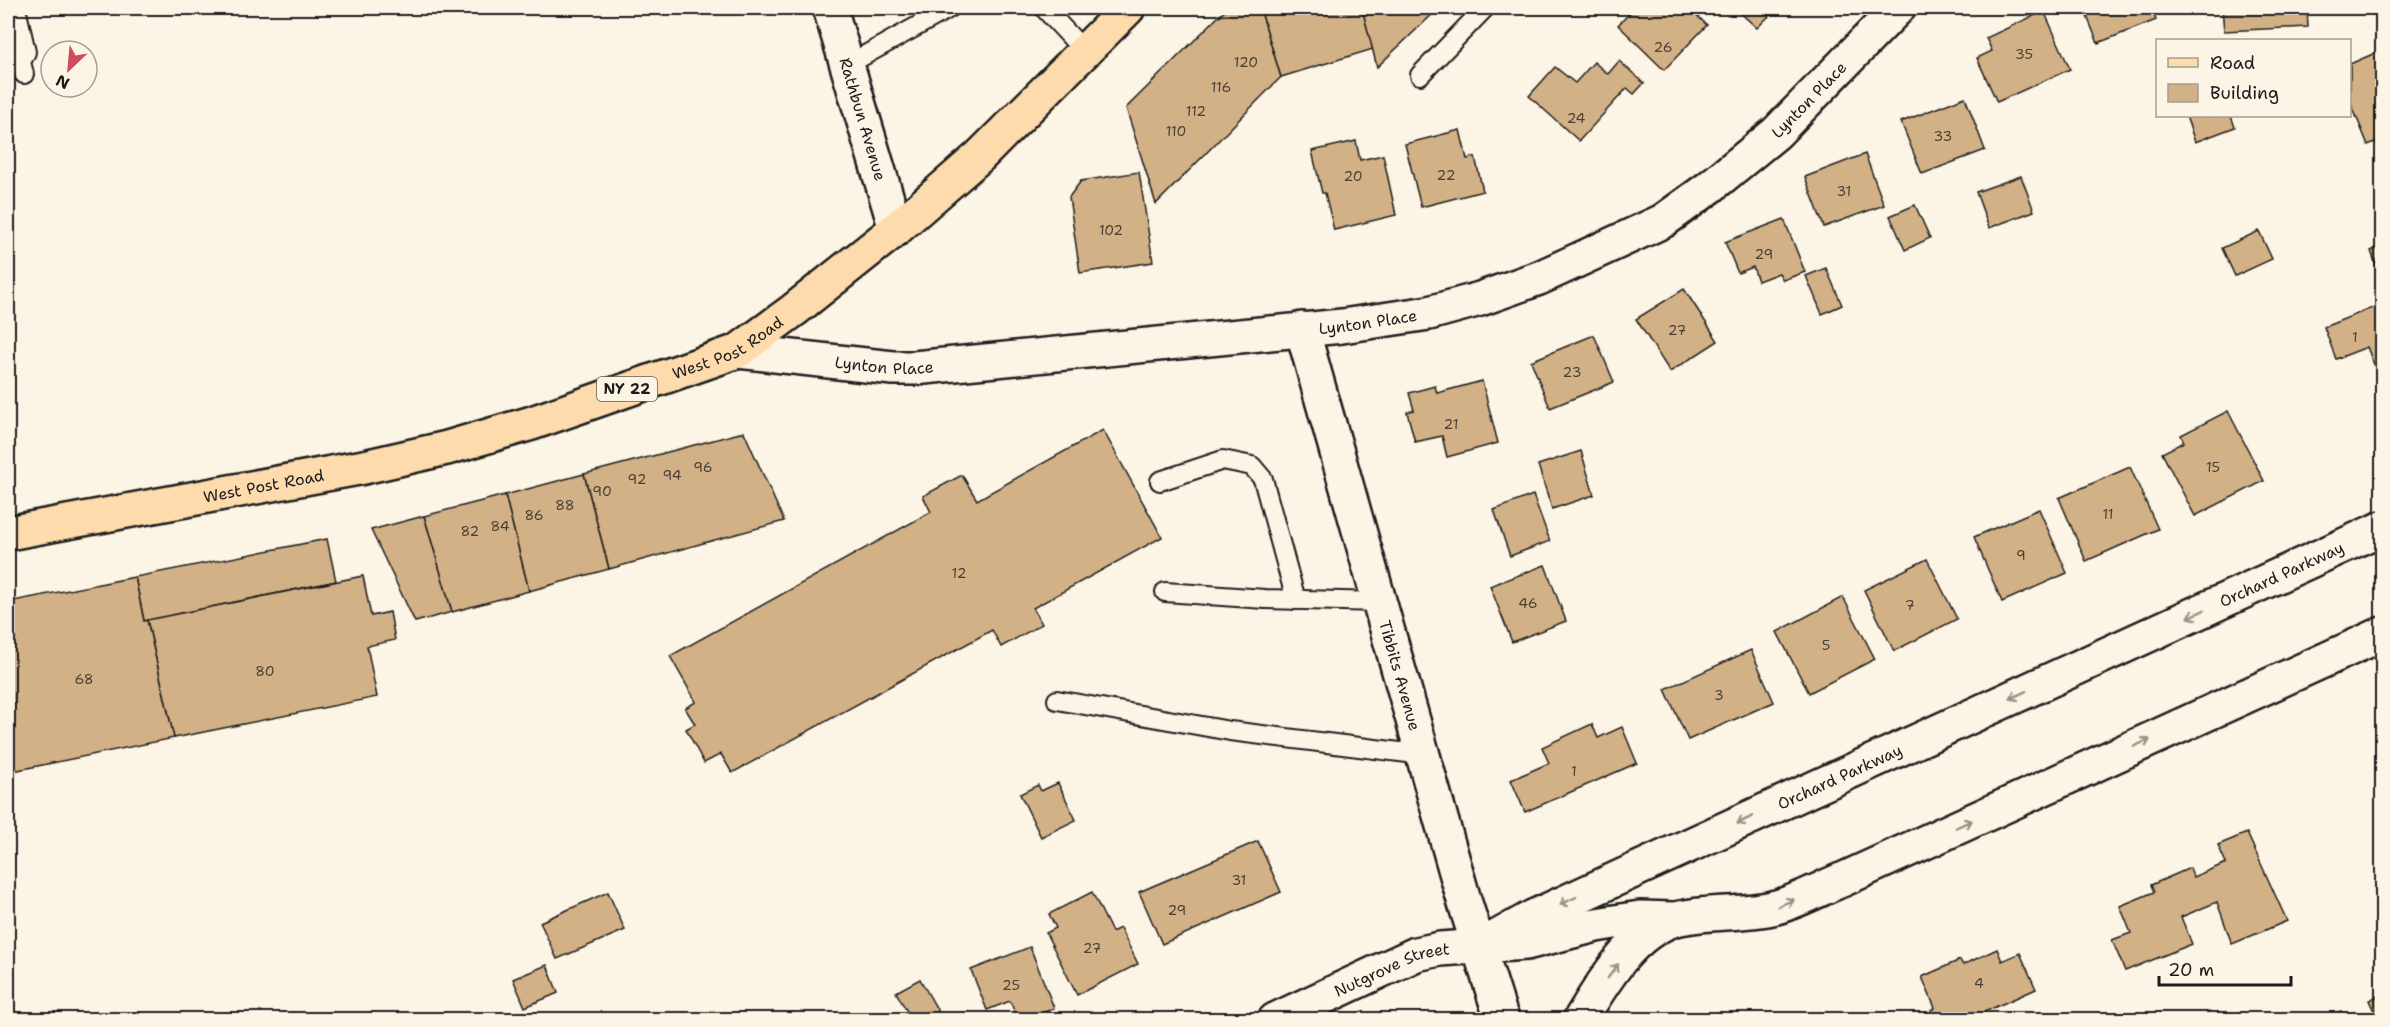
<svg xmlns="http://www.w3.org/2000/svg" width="2390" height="1027" viewBox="0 0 2390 1027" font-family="'Shantell Sans',sans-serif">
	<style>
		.building { fill: #d3b186; stroke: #1c1c1c; stroke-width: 1.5 }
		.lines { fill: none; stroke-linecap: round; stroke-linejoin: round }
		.lane-casing { stroke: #1c1c1c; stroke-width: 22 }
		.street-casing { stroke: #1c1c1c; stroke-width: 38 }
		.secondary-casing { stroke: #1c1c1c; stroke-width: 38 }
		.primary-casing { stroke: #1c1c1c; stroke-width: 38 }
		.lane { stroke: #fcf5e5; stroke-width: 18 }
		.street { stroke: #fcf5e5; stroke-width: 33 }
		.secondary { stroke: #fcf5e5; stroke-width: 33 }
		.primary { stroke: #fedbac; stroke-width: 33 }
		.oneway { stroke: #97938b }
		.labels { text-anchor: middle; stroke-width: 4.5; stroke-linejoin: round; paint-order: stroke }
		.number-label { font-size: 14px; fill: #4a4136 }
		.shield { fill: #fcf5e5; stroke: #5f5d58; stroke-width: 1.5 }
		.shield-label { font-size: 15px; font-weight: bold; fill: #1c1c1c }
		.street-label { font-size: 16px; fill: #1c1c1c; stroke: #fcf5e5 }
	</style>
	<rect width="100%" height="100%" fill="#fcf5e5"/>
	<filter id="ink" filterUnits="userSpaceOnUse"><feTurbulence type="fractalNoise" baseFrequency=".0167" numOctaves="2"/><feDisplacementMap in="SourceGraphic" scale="12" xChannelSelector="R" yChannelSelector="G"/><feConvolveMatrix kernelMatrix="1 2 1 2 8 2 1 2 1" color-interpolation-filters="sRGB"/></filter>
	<g filter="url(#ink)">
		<g class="building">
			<polygon points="1227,8 1260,8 1281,77 1156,204 1126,108"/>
			<polygon points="1260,8 1362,8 1373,49 1281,77"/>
			<polygon points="1362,8 1439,8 1377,67"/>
			<polygon points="1635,8 1689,8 1707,25 1664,70 1618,25"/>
			<polygon points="1735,8 1777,8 1757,28"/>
			<polygon points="2094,8 2151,8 2156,20 2098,43 2086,14 2095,10"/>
			<polygon points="2222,8 2307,8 2308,27 2224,31"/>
			<polygon points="2044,11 2070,69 1997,102 1977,58 1992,51 1986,38"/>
			<polygon points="2382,50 2382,139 2368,145 2350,101 2350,64"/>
			<polygon points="1619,61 1644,83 1634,94 1627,88 1579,141 1529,96 1555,67 1575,83 1594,62 1608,74"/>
			<polygon points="1965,97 1985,150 1922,174 1901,122"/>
			<polygon points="2186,116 2231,116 2235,127 2195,142"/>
			<polygon points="1460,130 1467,159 1475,157 1483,191 1421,207 1405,144"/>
			<polygon points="1356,141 1360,160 1383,155 1396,215 1334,230 1325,193 1322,193 1312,151"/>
			<polygon points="1865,154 1884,205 1824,227 1805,177"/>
			<polygon points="1139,172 1153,262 1080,273 1069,197 1081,181"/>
			<polygon points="2021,176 2034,211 1989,228 1976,192"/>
			<polygon points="1915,205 1930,238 1905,250 1890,216"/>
			<polygon points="1784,219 1805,272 1783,280 1779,273 1758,281 1753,267 1738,273 1725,242"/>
			<polygon points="2259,231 2272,259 2235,276 2222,248"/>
			<polygon points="2382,246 2382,282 2371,251"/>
			<polygon points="1826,268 1842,305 1822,314 1806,276"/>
			<polygon points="1684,289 1718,341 1670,372 1636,319"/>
			<polygon points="2382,304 2382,365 2375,367 2367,347 2336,359 2324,327"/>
			<polygon points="1594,335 1614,382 1550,408 1531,361"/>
			<polygon points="1482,381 1498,443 1447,457 1442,436 1415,442 1407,412 1414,410 1409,393 1435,386 1437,393"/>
			<polygon points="2228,411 2264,481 2195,516 2162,453 2184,442 2181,435"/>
			<polygon points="1103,430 1162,537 1033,608 1042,624 1001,647 992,630 732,773 721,754 704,763 686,729 695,724 685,708 696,702 670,656 931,512 923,496 962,475 977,500"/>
			<polygon points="744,432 784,521 609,569 584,474"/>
			<polygon points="1581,451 1594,495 1552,509 1538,465"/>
			<polygon points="2130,467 2158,529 2086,561 2059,498"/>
			<polygon points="584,474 609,569 529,591 505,495"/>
			<polygon points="505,495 529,591 452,612 424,516"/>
			<polygon points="1533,495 1550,541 1510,556 1494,510"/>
			<polygon points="2039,509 2067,573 2002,602 1974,537"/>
			<polygon points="424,516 452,612 415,622 371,530"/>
			<polygon points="327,539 336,581 144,621 135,577"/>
			<polygon points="1927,559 1957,619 1894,651 1864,590"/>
			<polygon points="1545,565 1566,621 1512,642 1490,586"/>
			<polygon points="363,576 371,616 390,612 395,640 367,646 377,697 174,738 147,620"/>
			<polygon points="135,577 144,621 147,620 174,738 8,772 8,602"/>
			<polygon points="1843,597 1875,659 1809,693 1777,632"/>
			<polygon points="1751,650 1774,702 1688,740 1665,689"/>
			<polygon points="1592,724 1598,738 1622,727 1637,763 1525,812 1511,780 1549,763 1542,747"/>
			<polygon points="1058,783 1076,820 1041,837 1020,794 1038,785 1041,791"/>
			<polygon points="2247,833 2287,921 2232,944 2217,902 2181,917 2192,944 2125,971 2112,940 2131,933 2120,906 2154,892 2151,885 2190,868 2193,877 2226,863 2218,845"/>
			<polygon points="1258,841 1281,892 1162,944 1139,892"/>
			<polygon points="608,892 625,930 557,959 540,922"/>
			<polygon points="1092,892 1112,932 1120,928 1138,964 1077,995 1046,933 1056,928 1049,914"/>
			<polygon points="1030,947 1054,1008 1026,1020 1018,1020 1010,1001 987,1010 971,970"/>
			<polygon points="1997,949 2002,961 2020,953 2036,989 1966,1020 1935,1020 1931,1010 1935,1008 1922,977 1960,960 1963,965"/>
			<polygon points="547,965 558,993 525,1007 513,979"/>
			<polygon points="920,979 939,1013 928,1020 912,1020 896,992"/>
			<polygon points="2382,994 2382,1020 2378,1020 2369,1000"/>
			<polygon points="2341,1011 2344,1020 2318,1020 2318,1019"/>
		</g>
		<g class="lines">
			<defs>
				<g id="lane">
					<polyline points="16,8 26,52 21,62 24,74"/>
					<polyline points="1044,8 1084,51"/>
					<polyline points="8,49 9,55 21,62"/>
					<polyline points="847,65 950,8"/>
					<polyline points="1420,75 1485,8"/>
					<polyline points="1160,481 1223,460 1252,466 1263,479 1296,600"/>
					<polyline points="1165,592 1265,599 1380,602"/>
					<polyline points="1057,700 1230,731 1424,755"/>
				</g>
				<g id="street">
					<path id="s1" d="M1302,329L1464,900L1502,1020"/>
					<path id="s2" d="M1479,947L1533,917L2382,528"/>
					<path id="s3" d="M1275,1020L1416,954L1440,949L1526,943L1596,925L1640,918L1673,919"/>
					<path d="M1580,1020C1603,983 1631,932 1676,919C1707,911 1741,915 1772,908C1793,904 1823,887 1844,879L2382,634"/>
				</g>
				<g id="secondary">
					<path id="s4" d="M830,8L896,229"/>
					<path id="s5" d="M738,351L893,368H914L1342,326L1429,313L1480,299L1539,278L1663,221L1710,187L1776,133L1898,8"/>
				</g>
				<g id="primary">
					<path id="s6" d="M8,533L364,467L447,448L532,423L738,351L794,310L896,229L980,156L1128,8"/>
				</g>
			</defs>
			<use href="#lane" class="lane-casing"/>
			<use href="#street" class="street-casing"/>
			<use href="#secondary" class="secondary-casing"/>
			<use href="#primary" class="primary-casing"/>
			<use href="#lane" class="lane"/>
			<use href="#street" class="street"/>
			<use href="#secondary" class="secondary"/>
			<use href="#primary" class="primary"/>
		</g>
		<defs><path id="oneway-shaft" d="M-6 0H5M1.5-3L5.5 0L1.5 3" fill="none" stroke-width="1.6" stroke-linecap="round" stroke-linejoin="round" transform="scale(1.5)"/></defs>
		<g class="oneway">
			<use href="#oneway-shaft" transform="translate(2196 614) rotate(155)"/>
			<use href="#oneway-shaft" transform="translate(2018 695) rotate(155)"/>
			<use href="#oneway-shaft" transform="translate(2142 743) rotate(-24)"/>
			<use href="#oneway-shaft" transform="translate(1745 820) rotate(155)"/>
			<use href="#oneway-shaft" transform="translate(1964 824) rotate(-24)"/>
			<use href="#oneway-shaft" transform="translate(1568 901) rotate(155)"/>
			<use href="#oneway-shaft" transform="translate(1786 903) rotate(-23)"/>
			<use href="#oneway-shaft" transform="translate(1613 971) rotate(-54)"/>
		</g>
	</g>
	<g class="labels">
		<g class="number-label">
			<text x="1663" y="52">26</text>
			<text x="2024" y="59">35</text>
			<text x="1246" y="67">120</text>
			<text x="1221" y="92">116</text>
			<text x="1196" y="116">112</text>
			<text x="1576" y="123">24</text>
			<text x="1176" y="136">110</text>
			<text x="1943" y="141">33</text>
			<text x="1446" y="180">22</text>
			<text x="1353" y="181">20</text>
			<text x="1844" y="196">31</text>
			<text x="1111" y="235">102</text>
			<text x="1764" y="259">29</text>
			<text x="1677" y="335">27</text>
			<text x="2355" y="342">1</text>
			<text x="1572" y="377">23</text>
			<text x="1451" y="429">21</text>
			<text x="703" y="472">96</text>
			<text x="2213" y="472">15</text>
			<text x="672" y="480">94</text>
			<text x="637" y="484">92</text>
			<text x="602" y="496">90</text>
			<text x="565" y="510">88</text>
			<text x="2108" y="519">11</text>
			<text x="534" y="520">86</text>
			<text x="500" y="531">84</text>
			<text x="470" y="536">82</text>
			<text x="2021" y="560">9</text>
			<text x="959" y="578">12</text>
			<text x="1528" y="608">46</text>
			<text x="1910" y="610">7</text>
			<text x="1826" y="650">5</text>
			<text x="265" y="676">80</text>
			<text x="84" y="684">68</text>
			<text x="1719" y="700">3</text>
			<text x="1574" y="776">1</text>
			<text x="1239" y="885">31</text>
			<text x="1177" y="915">29</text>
			<text x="1092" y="953">27</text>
			<text x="1979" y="988">4</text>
			<text x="1011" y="990">25</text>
		</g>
		<rect class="shield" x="597" y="377" width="60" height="24" rx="4.5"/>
		<g class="shield-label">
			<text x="627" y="394">NY 22</text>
		</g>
		<g class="street-label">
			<text dy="6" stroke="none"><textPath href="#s5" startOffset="1137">Lynton Place</textPath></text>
			<text dy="6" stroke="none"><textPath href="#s4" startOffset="116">Rathbun Avenue</textPath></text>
			<text dy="6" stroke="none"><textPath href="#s5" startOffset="633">Lynton Place</textPath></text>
			<text dy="6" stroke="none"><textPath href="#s6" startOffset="746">West Post Road</textPath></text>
			<text dy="6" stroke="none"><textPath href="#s5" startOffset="147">Lynton Place</textPath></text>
			<text dy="6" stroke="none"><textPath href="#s6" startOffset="260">West Post Road</textPath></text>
			<text dy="6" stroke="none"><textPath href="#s2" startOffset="885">Orchard Parkway</textPath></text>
			<text dy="6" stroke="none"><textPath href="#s1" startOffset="360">Tibbits Avenue</textPath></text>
			<text dy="6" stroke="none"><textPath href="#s2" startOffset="399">Orchard Parkway</textPath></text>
			<text dy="6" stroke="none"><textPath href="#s3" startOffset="128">Nutgrove Street</textPath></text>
		</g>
	</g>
	<rect width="2390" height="1027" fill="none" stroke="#fcf5e5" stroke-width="30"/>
	<rect x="15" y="15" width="2360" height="997" fill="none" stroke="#1c1c1c" stroke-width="2" filter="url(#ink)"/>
	<rect x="2156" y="39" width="195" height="78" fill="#fcf5e5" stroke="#a29e95" stroke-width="1.5"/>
	<rect x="2168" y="58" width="30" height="9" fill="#fedbac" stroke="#a29e95" stroke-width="1.5"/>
	<text x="2210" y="69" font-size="18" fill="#1c1c1c">Road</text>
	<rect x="2168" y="84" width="30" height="18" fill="#d3b186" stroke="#a29e95" stroke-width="1.5"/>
	<text x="2210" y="99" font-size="18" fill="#1c1c1c">Building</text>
	<g transform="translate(69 69) rotate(206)"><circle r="28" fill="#fcf5e5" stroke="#a29e95" stroke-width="1.5"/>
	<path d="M0-4.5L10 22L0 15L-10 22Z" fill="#d1495b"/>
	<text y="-9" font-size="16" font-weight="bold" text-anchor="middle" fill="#1c1c1c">N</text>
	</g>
	<path d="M2159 976v9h132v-9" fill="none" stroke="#1c1c1c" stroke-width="3"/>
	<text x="2168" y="976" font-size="18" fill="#1c1c1c" stroke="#fcf5e5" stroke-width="4.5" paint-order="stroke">20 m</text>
</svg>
